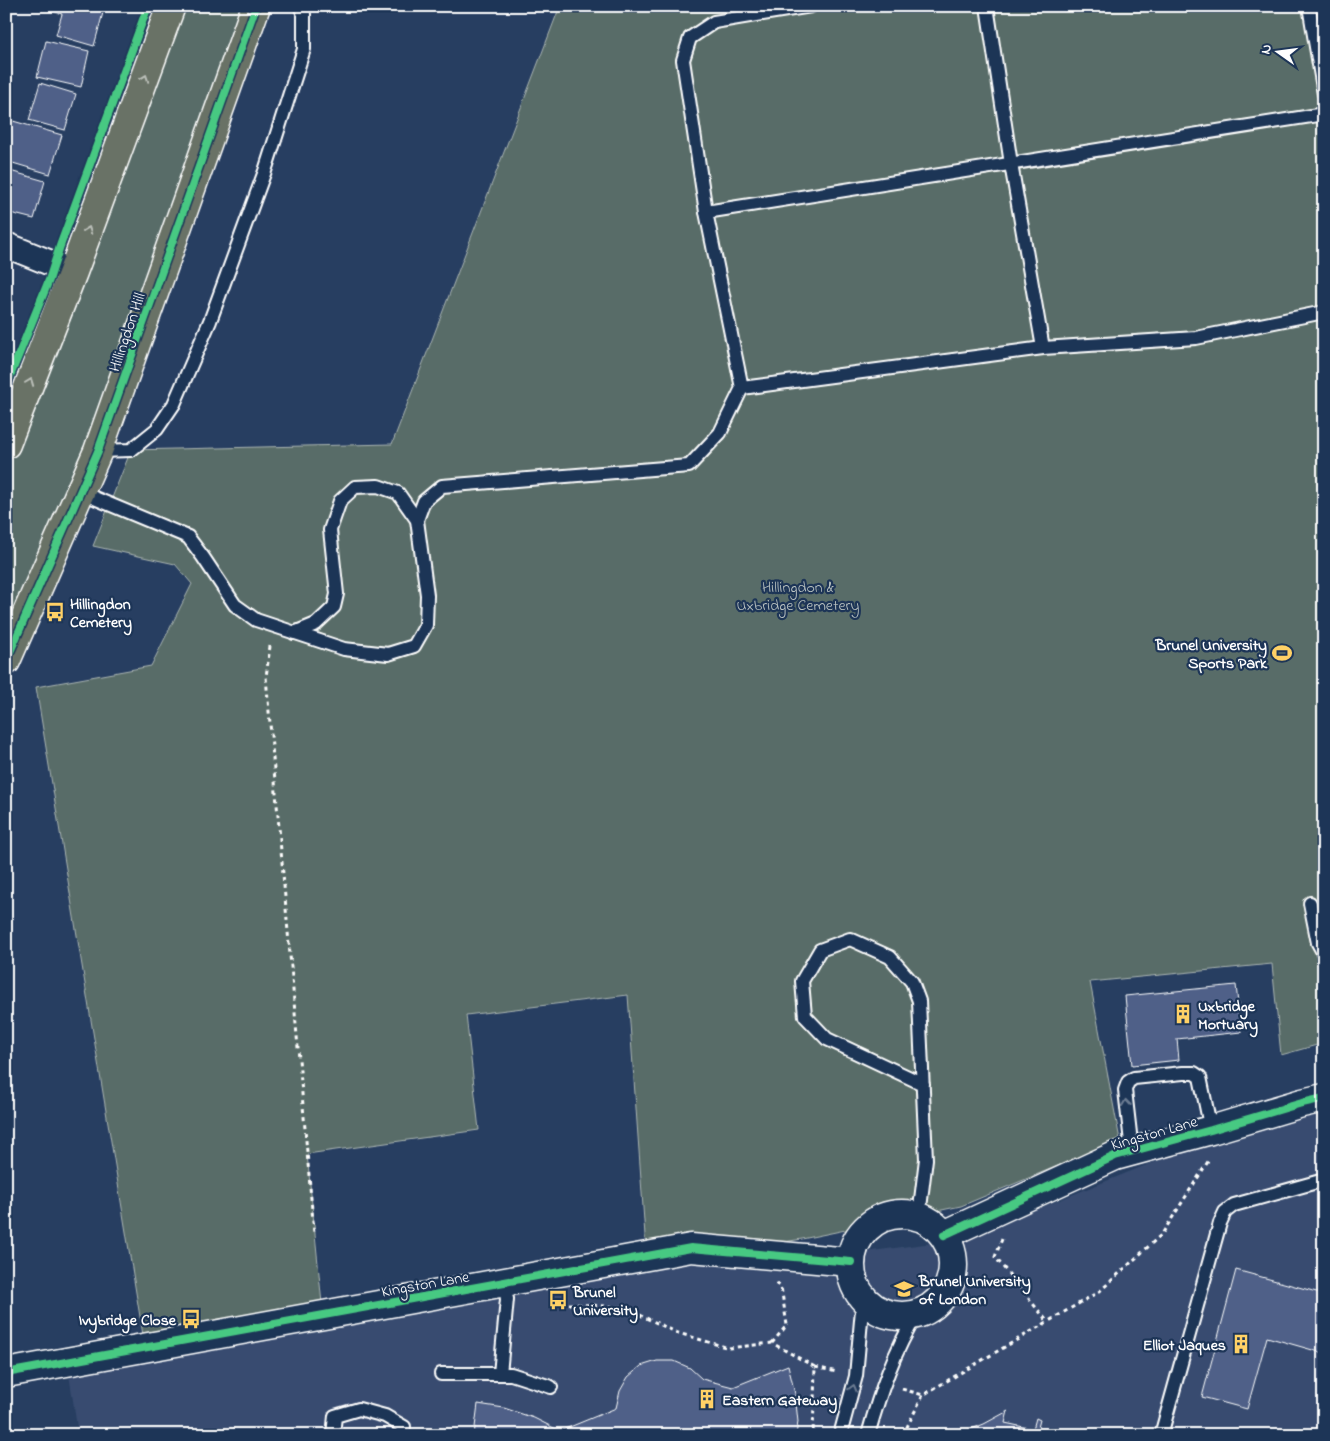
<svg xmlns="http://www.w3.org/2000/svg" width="1330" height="1441" viewBox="0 0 1330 1441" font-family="'Indie Flower',sans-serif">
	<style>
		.built { fill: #374c70 }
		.green { fill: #586c67; stroke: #acb6b3 }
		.building { fill: #4f6188; stroke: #fff }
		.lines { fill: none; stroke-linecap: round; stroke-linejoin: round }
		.service-casing { stroke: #fff; stroke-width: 16 }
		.minor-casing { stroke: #fff; stroke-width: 28 }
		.tertiary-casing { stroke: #fff; stroke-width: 31 }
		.primary-casing { stroke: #fff; stroke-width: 31 }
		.path { stroke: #fff; stroke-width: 3; stroke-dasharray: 4 4; stroke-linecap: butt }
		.service { stroke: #1d3557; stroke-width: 12 }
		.minor { stroke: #1d3557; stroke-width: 24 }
		.tertiary { stroke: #1d3557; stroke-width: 28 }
		.primary { stroke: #697266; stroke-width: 28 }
		.cycleway-casing { stroke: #1d3557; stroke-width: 11 }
		.cycleway { stroke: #46c982; stroke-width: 8 }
		.oneway { stroke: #bcc0ba }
		.oneway2 { stroke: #6c7c92 }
		.labels { text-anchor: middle; stroke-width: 4.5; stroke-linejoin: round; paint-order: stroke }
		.street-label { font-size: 16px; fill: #fff; stroke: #1d3557 }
		.park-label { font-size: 16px; fill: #bcc4c2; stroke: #1d3557 }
		.poi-label { font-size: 16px; font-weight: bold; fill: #fff; stroke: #1d3557; text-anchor: start }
	</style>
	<rect width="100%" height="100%" fill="#273e61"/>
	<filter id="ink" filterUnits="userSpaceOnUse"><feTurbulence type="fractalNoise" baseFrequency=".02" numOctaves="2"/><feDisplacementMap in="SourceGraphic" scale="10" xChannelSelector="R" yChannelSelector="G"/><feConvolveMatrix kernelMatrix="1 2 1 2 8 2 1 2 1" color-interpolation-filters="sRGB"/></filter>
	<g filter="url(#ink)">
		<polygon class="built" points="1324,1106 1324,1435 76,1435 77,1427 67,1361 647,1264 775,1264 962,1239 1206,1141"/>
		<g class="green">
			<polygon points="171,6 256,6 6,661 6,444"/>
			<polygon points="560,6 1324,6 1324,1043 1281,1055 1272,964 1090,982 1120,1140 961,1206 802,1239 647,1264 628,995 466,1015 479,1130 307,1154 323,1314 145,1347 36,687 151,666 192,584 175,564 93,546 131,450 392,444"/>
		</g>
		<g class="building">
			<polygon points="50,6 95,6 104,9 94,46 56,35 62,14 49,10"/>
			<polygon points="46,41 89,51 81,87 37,77"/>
			<polygon points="40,83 76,94 65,130 29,120"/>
			<polygon points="13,121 62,135 50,174 6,161 6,144"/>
			<polygon points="10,171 45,181 34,219 6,212 6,186"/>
			<polygon points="1236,985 1241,1032 1177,1039 1179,1060 1132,1065 1125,996"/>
			<polygon points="1236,1270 1324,1294 1323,1353 1267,1337 1247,1409 1202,1397"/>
			<polygon points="657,1361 674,1361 690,1368 702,1379 733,1387 788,1365 795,1394 798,1422 796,1435 474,1435 478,1404 504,1408 534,1418 560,1431 616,1408 620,1391 628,1377 641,1366"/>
			<polygon points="1008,1411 1005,1423 1033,1429 1036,1418 1040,1420 1036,1435 956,1435 984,1424"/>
		</g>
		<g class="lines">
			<defs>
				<g id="service">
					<polyline points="987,6 1011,164 1043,348"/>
					<polyline points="1309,6 1324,94"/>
					<polyline points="706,212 1324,114"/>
					<polyline points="742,388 1043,348 1196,338 1324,312"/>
					<polyline points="98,451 131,450 157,429 174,404 210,321 265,171 304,49 304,14 300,6"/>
					<polyline points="80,492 188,537 203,557 235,605 256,620 344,649 388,654 414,646 426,625 427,595 417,520 398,493 378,486 355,487 340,501 330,530 337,594 334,607 316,624 294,633"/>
					<polyline points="417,520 424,501 442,486 689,466 720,433 742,388 706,212 683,60 690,38 714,22 811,6"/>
					<polyline points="1310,903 1318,943 1324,954"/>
					<polyline points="1132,1151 1125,1090 1128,1082 1134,1078 1183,1073 1194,1073 1200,1077 1211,1130"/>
					<polyline points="919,1216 926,1159 919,1001 912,982 890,957 850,939 820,950 802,981 805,1016 827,1039 923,1084"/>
					<polyline points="441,1374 511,1374 551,1387"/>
					<polyline points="500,1374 507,1299 504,1282"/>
					<polyline points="333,1435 335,1416 359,1409 385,1416 404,1427 403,1435"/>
					<polyline points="840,1435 856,1376 863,1298"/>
					<path d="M868,1435C880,1392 894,1351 917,1314"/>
					<polyline points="1161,1435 1220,1223 1225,1212 1234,1205 1324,1180"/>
				</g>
				<polyline id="minor" points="6,245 73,272"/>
				<g id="tertiary">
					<circle cx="902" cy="1265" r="51"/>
					<polyline points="944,1235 1115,1156 1211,1130 1302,1103 1324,1098"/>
					<polyline points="6,1373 691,1248 851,1262"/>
				</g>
				<g id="primary">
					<polyline points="6,444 73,272 171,6"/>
					<polyline points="6,661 98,451 256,6"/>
				</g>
			</defs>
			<use href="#service" class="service-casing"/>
			<use href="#minor" class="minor-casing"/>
			<use href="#tertiary" class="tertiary-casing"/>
			<use href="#primary" class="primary-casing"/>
			<g class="path">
				<polyline points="270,646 266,677 314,1233"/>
				<polyline points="1002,1239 995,1257 1047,1321"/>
				<polyline points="553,1303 623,1307 678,1333 729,1348 772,1343 815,1367 813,1435"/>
				<polyline points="772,1343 787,1325 781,1287 776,1283"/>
				<polyline points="815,1367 837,1372"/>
				<polyline points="902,1389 923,1395"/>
				<polyline points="903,1435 923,1395 1100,1291 1162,1234 1209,1160"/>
			</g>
			<use href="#service" class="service"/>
			<use href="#minor" class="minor"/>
			<use href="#tertiary" class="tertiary"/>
			<use href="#primary" class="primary"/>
			<defs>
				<g id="cycleway">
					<polyline points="6,386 49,280 60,246 148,6"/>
					<polyline points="6,661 98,451 256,6"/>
					<polyline points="944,1235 1115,1156 1211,1130 1302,1103 1324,1098"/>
					<polyline points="6,1373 691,1248 851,1262"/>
				</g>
			</defs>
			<use href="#cycleway" class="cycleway-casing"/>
			<use href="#cycleway" class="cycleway"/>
		</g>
		<defs><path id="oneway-chevron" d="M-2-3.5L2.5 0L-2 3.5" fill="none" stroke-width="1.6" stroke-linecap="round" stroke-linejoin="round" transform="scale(1.25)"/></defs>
		<g class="oneway">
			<use href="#oneway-chevron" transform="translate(145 78) rotate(-70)"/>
			<use href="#oneway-chevron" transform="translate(88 230) rotate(-70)"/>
			<use href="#oneway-chevron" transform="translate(30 382) rotate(-69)"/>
		</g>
		<g class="oneway2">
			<use href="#oneway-chevron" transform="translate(1126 1103) rotate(-96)"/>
			<use href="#oneway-chevron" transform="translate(853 1388) rotate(-75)"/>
		</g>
	</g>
	<defs>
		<symbol id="bus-bare" viewBox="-9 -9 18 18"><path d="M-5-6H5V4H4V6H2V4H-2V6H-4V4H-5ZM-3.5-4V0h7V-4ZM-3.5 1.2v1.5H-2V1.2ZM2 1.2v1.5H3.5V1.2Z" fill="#ffd166" stroke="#1d3557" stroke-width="2.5" paint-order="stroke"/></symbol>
		<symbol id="stadium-bare" viewBox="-9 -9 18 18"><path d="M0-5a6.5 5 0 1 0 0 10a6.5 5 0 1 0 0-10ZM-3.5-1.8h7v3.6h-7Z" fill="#ffd166" stroke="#1d3557" stroke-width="2.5" paint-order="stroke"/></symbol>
		<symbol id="building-bare" viewBox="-9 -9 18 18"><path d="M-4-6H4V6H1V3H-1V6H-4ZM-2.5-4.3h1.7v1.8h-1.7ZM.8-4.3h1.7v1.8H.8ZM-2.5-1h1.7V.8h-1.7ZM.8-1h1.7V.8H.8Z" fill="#ffd166" stroke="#1d3557" stroke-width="2.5" paint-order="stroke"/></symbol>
		<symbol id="university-bare" viewBox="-9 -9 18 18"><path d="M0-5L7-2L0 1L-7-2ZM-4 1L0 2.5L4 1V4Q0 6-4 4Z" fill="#ffd166" stroke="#1d3557" stroke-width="2.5" paint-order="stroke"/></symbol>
	</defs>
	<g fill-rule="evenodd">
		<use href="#bus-bare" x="41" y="598" width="28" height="28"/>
		<use href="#stadium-bare" x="1268" y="639" width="28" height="28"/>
		<use href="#building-bare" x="1169" y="1000" width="28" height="28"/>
		<use href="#university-bare" x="890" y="1275" width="28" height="28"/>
		<use href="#bus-bare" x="544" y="1286" width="28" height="28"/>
		<use href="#bus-bare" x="177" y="1305" width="28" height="28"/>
		<use href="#building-bare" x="1227" y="1330" width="28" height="28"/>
		<use href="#building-bare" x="693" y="1385" width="28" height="28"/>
	</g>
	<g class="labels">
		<g class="street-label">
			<text transform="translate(126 332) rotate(-71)" y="6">Hillingdon Hill</text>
			<text transform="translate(1154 1132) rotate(-16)" y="6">Kingston Lane</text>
			<text transform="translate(425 1283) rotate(-10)" y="6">Kingston Lane</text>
		</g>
		<g class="park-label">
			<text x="798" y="592">Hillingdon &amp;<tspan x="798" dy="18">Uxbridge Cemetery</tspan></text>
		</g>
		<g class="poi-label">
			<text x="70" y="609">Hillingdon<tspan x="70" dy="18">Cemetery</tspan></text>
			<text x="1267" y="650" text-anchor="end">Brunel University<tspan x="1267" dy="18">Sports Park</tspan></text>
			<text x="1198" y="1011">Uxbridge<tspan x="1198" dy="18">Mortuary</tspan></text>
			<text x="919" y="1286">Brunel University<tspan x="919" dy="18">of London</tspan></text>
			<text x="573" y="1297">Brunel<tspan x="573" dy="18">University</tspan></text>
			<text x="176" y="1325" text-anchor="end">Ivybridge Close</text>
			<text x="1226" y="1350" text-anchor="end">Elliot Jaques</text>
			<text x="722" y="1405">Eastern Gateway</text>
		</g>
	</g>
	<rect width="1330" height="1441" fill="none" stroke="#1d3557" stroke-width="25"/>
	<rect x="12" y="12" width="1305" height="1416" fill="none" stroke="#fff" stroke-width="2" filter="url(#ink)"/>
	<g transform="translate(1278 52) rotate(284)" stroke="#1d3557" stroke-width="4" paint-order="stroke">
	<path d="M0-4L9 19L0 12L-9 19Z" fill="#ffffff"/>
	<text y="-8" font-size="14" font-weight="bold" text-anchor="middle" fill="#ffffff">N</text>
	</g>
</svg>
